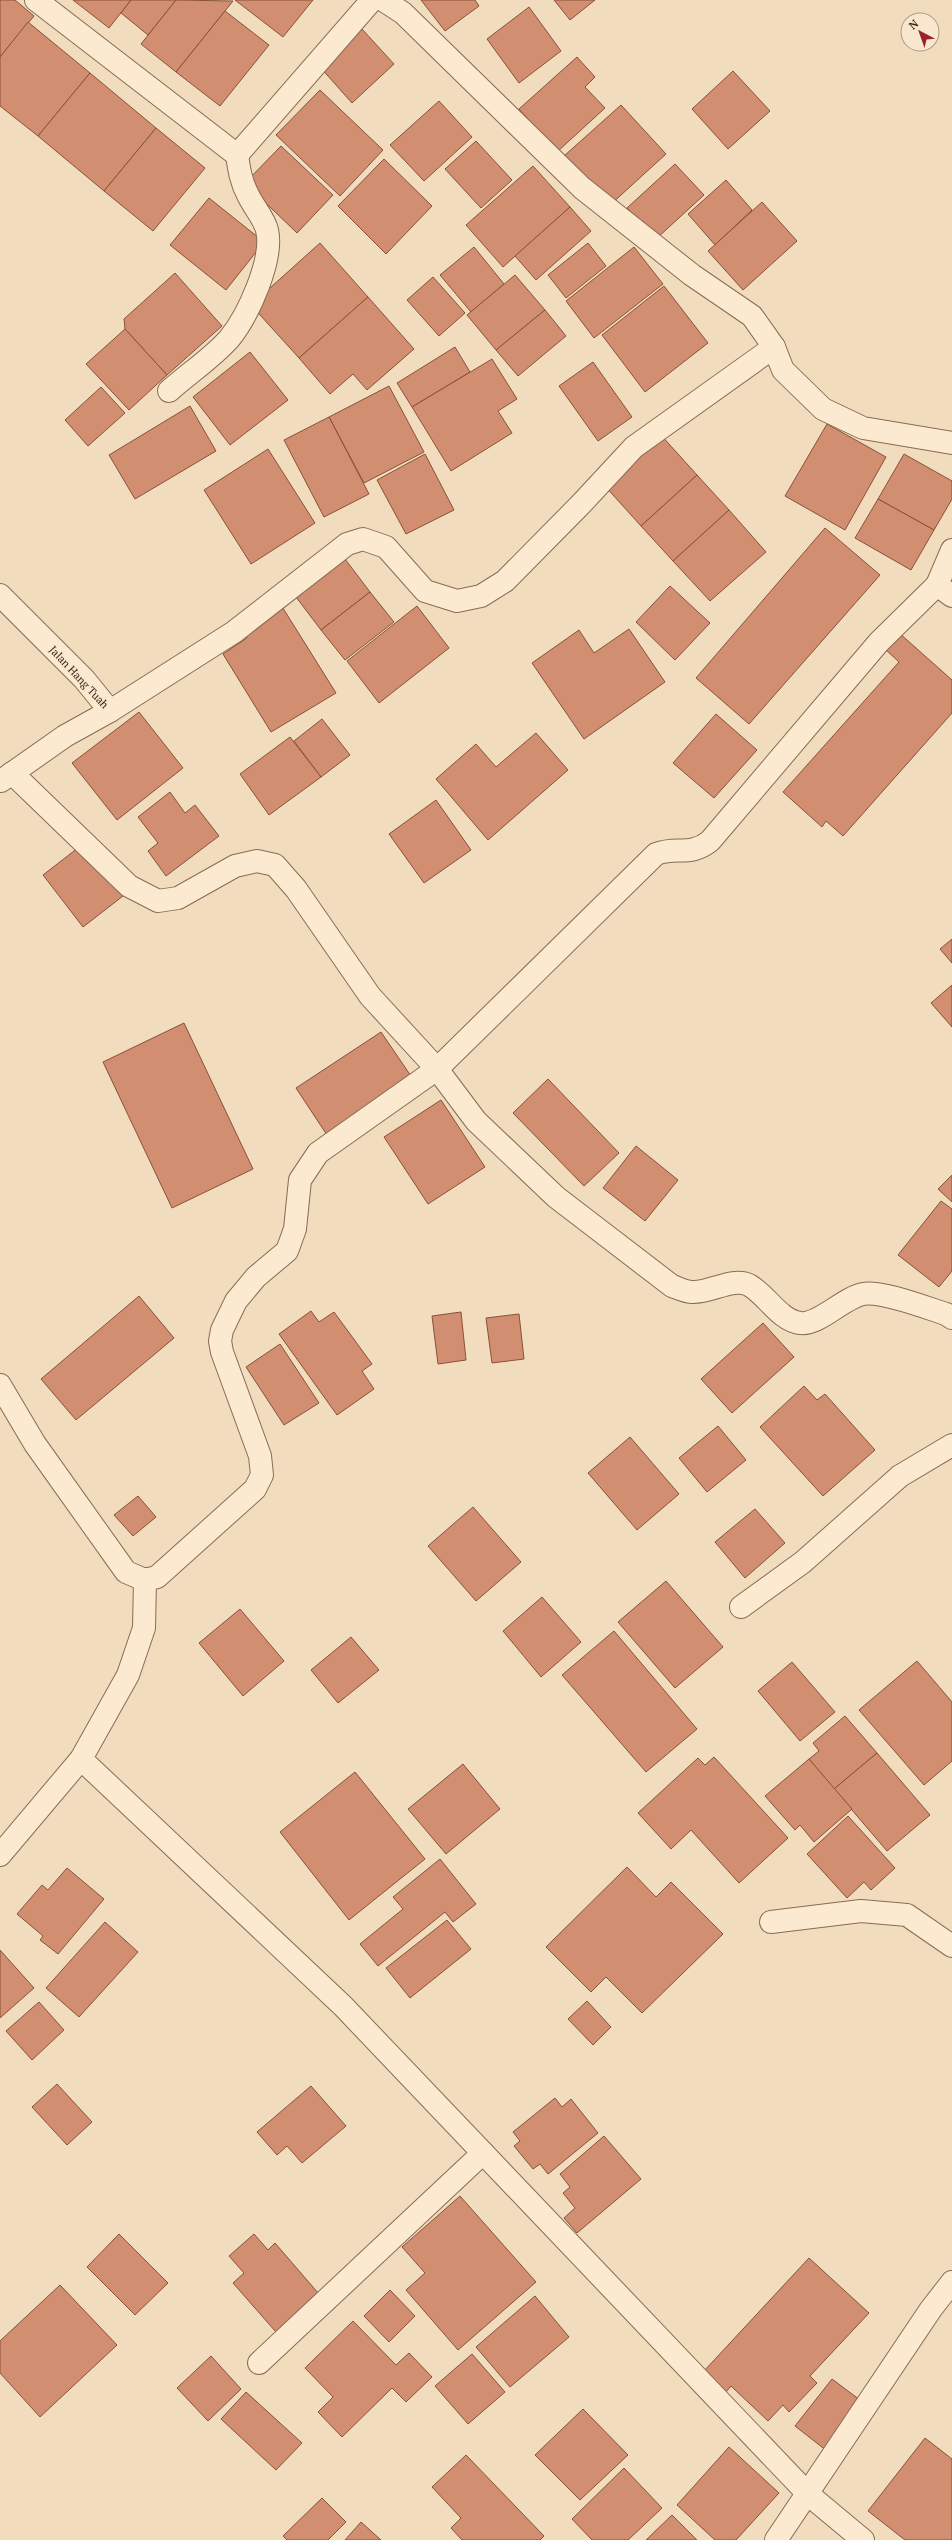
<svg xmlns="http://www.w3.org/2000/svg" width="952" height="2540" viewBox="0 0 952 2540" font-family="'PT Serif',serif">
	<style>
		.building { fill: #d18e70; stroke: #8a5139 }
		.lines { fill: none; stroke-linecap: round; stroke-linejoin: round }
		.minor-casing { stroke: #896b55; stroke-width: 24 }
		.minor { stroke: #fbead0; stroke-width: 22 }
		.labels { text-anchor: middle; stroke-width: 3; stroke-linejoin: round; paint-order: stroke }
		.street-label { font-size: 11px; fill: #38261b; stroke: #f8e7cd }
	</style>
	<rect width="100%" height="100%" fill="#f1dcbd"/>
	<g class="building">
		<polygon points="0,0 15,0 34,16 0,57"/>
		<polygon points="73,0 131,0 109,28"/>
		<polygon points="131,0 176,0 148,35 121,13"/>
		<polygon points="176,0 233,1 176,72 141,44"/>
		<polygon points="235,0 313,0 283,37"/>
		<polygon points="421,0 475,0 479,6 445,31"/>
		<polygon points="554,0 595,0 570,20"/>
		<polygon points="529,7 561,51 519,83 487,39"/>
		<polygon points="225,11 269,45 220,106 176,72"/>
		<polygon points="28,22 90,73 38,136 0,106 0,57"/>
		<polygon points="361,28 394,64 352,103 320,67"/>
		<polygon points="577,57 595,77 585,87 605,108 557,152 519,109"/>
		<polygon points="733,71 770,111 728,149 692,109"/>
		<polygon points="90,73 156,128 104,191 38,136"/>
		<polygon points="320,90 383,150 340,196 276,135"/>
		<polygon points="439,101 472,137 424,181 390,145"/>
		<polygon points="621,105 666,154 609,206 564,156"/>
		<polygon points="156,128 205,168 153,231 104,191"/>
		<polygon points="476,141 512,180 481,208 445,169"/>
		<polygon points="281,146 333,195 297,233 245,183"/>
		<polygon points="384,159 432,206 386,254 338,206"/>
		<polygon points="675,164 704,195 656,239 627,208"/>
		<polygon points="533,166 570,207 503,267 466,225"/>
		<polygon points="726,180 752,210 715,245 688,214"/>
		<polygon points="209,198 264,242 226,290 170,245"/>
		<polygon points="762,202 797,241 743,290 708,251"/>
		<polygon points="570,207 591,231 536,280 515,256"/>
		<polygon points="320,243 368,297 299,358 251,305"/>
		<polygon points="588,243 606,266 566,298 548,275"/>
		<polygon points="474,247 504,284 471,312 440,275"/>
		<polygon points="634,247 663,284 594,338 566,301"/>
		<polygon points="175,273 222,326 167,375 125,329 124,319"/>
		<polygon points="515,275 545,310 496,350 467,315"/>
		<polygon points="433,277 465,313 439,336 407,300"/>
		<polygon points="664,286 708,343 645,392 602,335"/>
		<polygon points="368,297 414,349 367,390 353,374 330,394 299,358"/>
		<polygon points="545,310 566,336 518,376 496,350"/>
		<polygon points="125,329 167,375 129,410 86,364"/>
		<polygon points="455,347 470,372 412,407 397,383"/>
		<polygon points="250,352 288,400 230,445 193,397"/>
		<polygon points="492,359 517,399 498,411 512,433 451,471 412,407"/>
		<polygon points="593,362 632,417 598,441 559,386"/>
		<polygon points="389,386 424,452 364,483 329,417"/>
		<polygon points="101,387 125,413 88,446 65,420"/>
		<polygon points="190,406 216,451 135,499 109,455"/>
		<polygon points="329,417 369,494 324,517 284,440"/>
		<polygon points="827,424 886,457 845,530 785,496"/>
		<polygon points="660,434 697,475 641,526 604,485"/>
		<polygon points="268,449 315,523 251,564 204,490"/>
		<polygon points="425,454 454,510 406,534 377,480"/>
		<polygon points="904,454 952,481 952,499 934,530 878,499"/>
		<polygon points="697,475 729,510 673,561 641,526"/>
		<polygon points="878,499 934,530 911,570 855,538"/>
		<polygon points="729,510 766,552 710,601 673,561"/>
		<polygon points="825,528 880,575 749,724 696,678"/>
		<polygon points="345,559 370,592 321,630 296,597"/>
		<polygon points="670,586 710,623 675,660 636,622"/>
		<polygon points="370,592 394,622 345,660 321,630"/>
		<polygon points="281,605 336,693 271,732 223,654 247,638 242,630"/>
		<polygon points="417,606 449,648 379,703 347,661"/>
		<polygon points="629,629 665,682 584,739 532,663 579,630 594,653"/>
		<polygon points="898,632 952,680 952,713 843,836 826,821 822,827 783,792 899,662 884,648"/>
		<polygon points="139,712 183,768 117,820 72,763"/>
		<polygon points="716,714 757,750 714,798 673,763"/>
		<polygon points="322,719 350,755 321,777 294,741"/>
		<polygon points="536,733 568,770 488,840 436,779 476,744 496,767"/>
		<polygon points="290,737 321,777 269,815 240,774"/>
		<polygon points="170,792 185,813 195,805 219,836 166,876 148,851 158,843 138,817"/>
		<polygon points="436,800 471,850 424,883 389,834"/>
		<polygon points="83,844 123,896 83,927 43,875"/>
		<polygon points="952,939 952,963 940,949"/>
		<polygon points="952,985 952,1027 931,1003"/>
		<polygon points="184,1023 253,1169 172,1208 103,1062"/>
		<polygon points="381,1032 413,1079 327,1135 296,1088"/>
		<polygon points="548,1079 619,1153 584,1186 513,1113"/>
		<polygon points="441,1100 485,1167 428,1204 384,1137"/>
		<polygon points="636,1146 678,1180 645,1221 603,1188"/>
		<polygon points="952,1175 952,1202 938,1189"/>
		<polygon points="941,1201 952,1209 952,1271 939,1287 898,1255"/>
		<polygon points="139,1296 174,1338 76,1420 41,1379"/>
		<polygon points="311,1311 319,1322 334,1312 372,1364 362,1371 374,1389 337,1415 279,1334"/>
		<polygon points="461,1312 466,1360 438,1364 432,1316"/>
		<polygon points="519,1314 524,1359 492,1363 486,1318"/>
		<polygon points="763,1323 794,1357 732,1413 701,1379"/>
		<polygon points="280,1344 319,1403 284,1425 246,1367"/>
		<polygon points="804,1386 817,1400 825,1394 875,1450 823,1496 760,1427"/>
		<polygon points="718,1426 746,1460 707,1492 679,1458"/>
		<polygon points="630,1437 679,1494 637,1530 588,1473"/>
		<polygon points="138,1496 156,1517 133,1536 114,1515"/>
		<polygon points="473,1507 521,1562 476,1601 428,1546"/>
		<polygon points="755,1509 785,1543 745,1578 715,1542"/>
		<polygon points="666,1581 723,1647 675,1688 618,1622"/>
		<polygon points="542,1597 581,1642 541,1677 503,1631"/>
		<polygon points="240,1609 284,1661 243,1696 199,1643"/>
		<polygon points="614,1631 697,1729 646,1772 562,1675"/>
		<polygon points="351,1637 379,1670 338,1703 311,1670"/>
		<polygon points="917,1661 952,1702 952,1761 924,1785 859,1710"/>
		<polygon points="792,1662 835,1712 800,1741 758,1691"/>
		<polygon points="845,1716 877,1753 834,1789 809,1759 819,1751 813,1743"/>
		<polygon points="877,1753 930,1815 887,1851 834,1789"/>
		<polygon points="714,1757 788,1838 739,1883 691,1830 671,1849 638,1813 698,1758 705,1765"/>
		<polygon points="809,1759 852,1809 814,1842 800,1825 795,1830 765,1796"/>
		<polygon points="463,1764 500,1809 446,1854 408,1809"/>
		<polygon points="355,1772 425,1859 349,1920 280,1832"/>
		<polygon points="848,1816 895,1868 871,1890 864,1882 847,1898 807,1854"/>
		<polygon points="440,1859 476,1904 453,1922 445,1912 378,1966 360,1944 403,1909 393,1897"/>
		<polygon points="627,1867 656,1897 671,1882 723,1934 642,2013 606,1977 591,1992 546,1947"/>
		<polygon points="67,1868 104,1899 58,1954 40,1940 43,1936 17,1914 42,1885 48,1890"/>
		<polygon points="447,1920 471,1949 410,1998 386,1968"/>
		<polygon points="105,1922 138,1952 79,2017 46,1988"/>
		<polygon points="0,1950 34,1988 0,2018"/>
		<polygon points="587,2001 611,2027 593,2045 568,2019"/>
		<polygon points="39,2002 64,2030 32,2060 6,2031"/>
		<polygon points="57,2084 92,2122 67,2145 32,2107"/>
		<polygon points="311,2086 346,2126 302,2163 287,2146 277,2155 257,2132"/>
		<polygon points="555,2098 562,2107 571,2099 598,2133 548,2174 540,2164 533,2169 514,2146 520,2141 513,2132"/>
		<polygon points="604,2136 641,2179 577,2233 564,2218 575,2208 563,2193 570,2187 560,2174"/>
		<polygon points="460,2196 536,2282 458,2350 406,2290 425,2273 402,2247"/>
		<polygon points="119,2234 168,2283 135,2315 87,2267"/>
		<polygon points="254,2234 268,2250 275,2243 319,2294 276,2332 233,2283 244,2273 229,2256"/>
		<polygon points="809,2258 869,2313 810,2376 817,2383 789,2412 783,2405 768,2421 731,2386 726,2392 704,2371"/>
		<polygon points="60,2285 117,2345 40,2417 0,2373 0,2341"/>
		<polygon points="390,2290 415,2316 389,2342 364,2316"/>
		<polygon points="535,2296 569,2337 510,2387 476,2347"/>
		<polygon points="353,2321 396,2365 409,2353 432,2377 406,2402 392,2388 342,2437 318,2412 333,2397 305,2368"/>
		<polygon points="472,2354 505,2392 468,2424 435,2386"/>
		<polygon points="211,2356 241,2389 208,2421 177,2388"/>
		<polygon points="832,2379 864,2403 827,2451 795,2426"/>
		<polygon points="246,2392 302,2443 276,2470 221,2419"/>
		<polygon points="583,2409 628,2455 580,2500 535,2455"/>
		<polygon points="925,2438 952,2459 952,2540 905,2540 868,2511"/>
		<polygon points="729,2447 779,2493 736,2540 715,2540 677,2505"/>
		<polygon points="466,2455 544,2536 540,2540 462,2540 451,2528 461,2518 432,2487"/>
		<polygon points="624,2468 662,2508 628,2540 592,2540 572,2519"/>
		<polygon points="322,2498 346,2522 328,2540 287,2540 283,2536"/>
		<polygon points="672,2515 697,2540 646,2540"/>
		<polygon points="361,2522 381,2540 345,2540"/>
	</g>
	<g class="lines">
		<defs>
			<g id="minor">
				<path d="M36,0L237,155C239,169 241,182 248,195C253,206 264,218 267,230C274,259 248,316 229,339C212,358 188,374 169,391"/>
				<polyline points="383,0 403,13 582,188 692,275 752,316 774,347 783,370 823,409 863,428 952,443"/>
				<polyline points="237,155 372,0"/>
				<polyline points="952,550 937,585 952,596"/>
				<polyline points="0,595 84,679 110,711 65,736 1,781"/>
				<polyline points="110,711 234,632 347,544 363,539 386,547 425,591 457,601 481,596 505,581 582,503 634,447 774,347"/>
				<path d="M12,773L129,886L158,901L178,898L235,866L257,861L275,865L296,889L370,996L437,1069L476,1121L556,1197L672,1286C678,1288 686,1292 692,1292C711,1293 732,1277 749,1285C767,1295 779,1320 800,1323C818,1326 843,1298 863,1294C881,1290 927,1308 946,1314L952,1318"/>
				<path d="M0,1385L35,1444L126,1572L145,1580L157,1577L255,1489L262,1475L260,1456L222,1352L220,1341L222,1330L236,1301L256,1277L287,1251L295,1229L300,1180L318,1153L437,1069L656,854C677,846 690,857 710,841L879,642L937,585"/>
				<polyline points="741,1607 803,1562 900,1476 952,1445"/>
				<polyline points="81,1759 343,2006 809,2495 863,2540"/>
				<polyline points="0,1855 81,1759 128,1675 144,1628 145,1580"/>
				<polyline points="771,1922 861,1911 907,1915 952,1946"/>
				<polyline points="259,2363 483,2153"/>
				<polyline points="776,2540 931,2309 952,2282"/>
			</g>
		</defs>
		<use href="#minor" class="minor-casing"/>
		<use href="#minor" class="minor"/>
	</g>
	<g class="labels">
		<g class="street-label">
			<text transform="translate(79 677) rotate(47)" y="4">Jalan Hang Tuah</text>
		</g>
	</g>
	<g transform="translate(920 32) rotate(319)"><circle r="19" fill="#f8e7cd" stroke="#ab9a86"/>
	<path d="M0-3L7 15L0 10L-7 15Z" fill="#9c212f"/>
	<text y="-6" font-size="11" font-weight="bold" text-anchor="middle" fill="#38261b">N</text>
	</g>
</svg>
